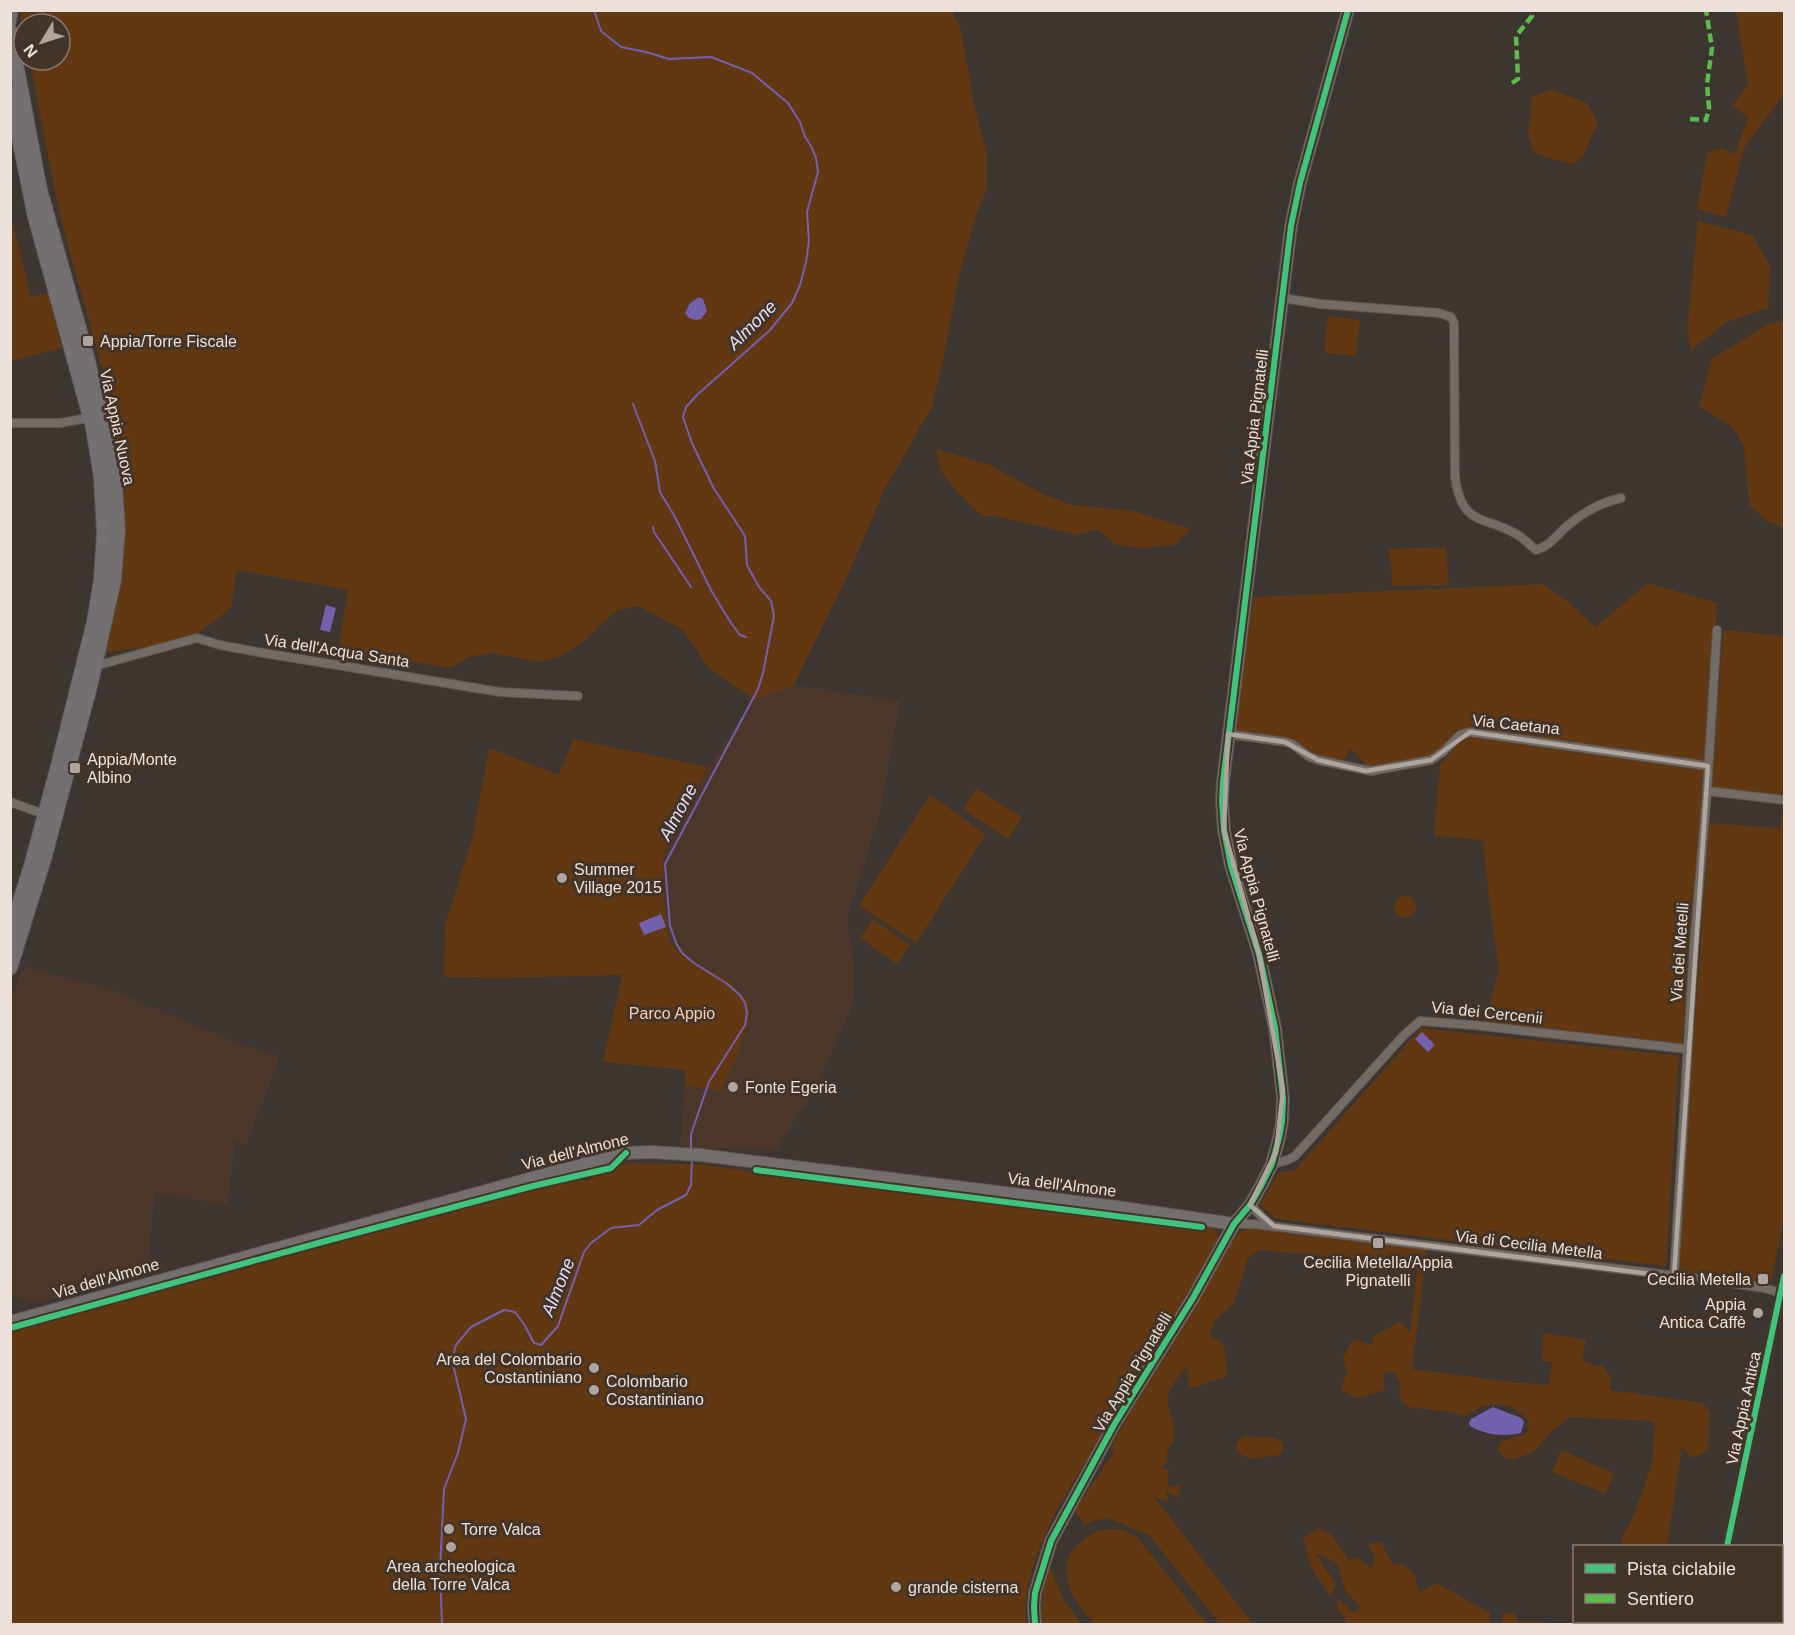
<svg xmlns="http://www.w3.org/2000/svg" width="1795" height="1635" viewBox="0 0 1795 1635" font-family="Arial,sans-serif">
	<style>
		.built { fill: #4c382b }
		.green { fill: #613812 }
		.water { fill: #7461ae }
		.lines { fill: none; stroke-linecap: round; stroke-linejoin: round }
		.stream { stroke: #7461ae; stroke-width: 2 }
		.street-casing { stroke: #5b544f; stroke-width: 10 }
		.secondary-casing { stroke: #5b544f; stroke-width: 14 }
		.primary-casing { stroke: #5b544f; stroke-width: 16 }
		.street { stroke: #726b66; stroke-width: 8 }
		.secondary { stroke: #746e6d; stroke-width: 12 }
		.primary { stroke: #746f70; stroke-width: 14 }
		.quiet { stroke: #5cbc4b; stroke-width: 4.5; stroke-dasharray: 9 4.5; stroke-linecap: butt }
		.cycleway-casing { stroke: #433429; stroke-width: 10 }
		.cycleway { stroke: #40c37c; stroke-width: 6 }
		.marked { fill: none; stroke: #aea59e; stroke-width: 4.5; stroke-linejoin: round }
		.poi-dot { fill: #aea59e; stroke: #433429; stroke-width: 2 }
		.labels { text-anchor: middle; stroke-width: 6; stroke-linejoin: round; paint-order: stroke }
		.poi-label { font-size: 16px; fill: #ebe1da; stroke: #433429; text-anchor: start }
		.street-label { font-size: 16px; fill: #ebe1da; stroke: #433429 }
		.park-label { font-size: 16px; fill: #f9ceaf; stroke: #433429 }
		.water-label { font-size: 18px; font-style: italic; fill: #e2def6; stroke: #433429 }
	</style>
	<rect width="100%" height="100%" fill="#3d352f"/>
	<g class="built">
		<polygon points="794,685 900,701 879,818 847,918 855,973 853,1005 812,1095 781,1141 778,1151 758,1149 680,1148 685,1085 720,1090 742,1042 750,1018 749,1002 731,981 682,956 669,942 664,900 663,856 708,767 754,700"/>
		<polygon points="23,966 110,989 235,1042 280,1057 246,1145 235,1141 228,1205 155,1193 147,1272 35,1303 10,1294 10,1002"/>
	</g>
	<g class="green">
		<path d="M20,11H952L961,30L974,104L987,155V188L976,216L959,276L942,365L932,407L885,488L851,568L794,685L754,700L708,667L683,630L638,606L616,611L584,641L559,657L539,662L493,653L472,656L450,668L338,650L348,590L237,570L231,608L199,633L166,645L106,652C115,612 125,572 125,531C127,429 90,332 65,234C51,177 41,118 30,60H60V24H24V32Z"/>
		<polygon points="1736,11 1784,11 1784,94 1744,148 1726,217 1697,209 1707,153 1722,148 1735,154 1748,118 1733,105 1748,85"/>
		<polygon points="1551,89 1587,103 1598,122 1583,156 1573,164 1545,157 1534,152 1528,136 1532,97"/>
		<polygon points="10,212 31,297 48,293 62,348 11,361"/>
		<polygon points="1698,221 1752,235 1770,266 1768,310 1766,308 1727,322 1691,350 1687,330"/>
		<polygon points="1328,316 1360,320 1356,356 1324,353"/>
		<polygon points="1784,321 1784,528 1767,521 1749,505 1744,446 1732,427 1699,406 1712,359 1768,324"/>
		<polygon points="936,449 990,465 1041,493 1072,505 1133,511 1191,529 1174,545 1143,548 1116,545 1097,529 1078,535 1000,517 982,516 959,494 941,471"/>
		<polygon points="1446,547 1449,585 1393,586 1389,549"/>
		<polygon points="1648,583 1717,603 1708,766 1682,1044 1484,1022 1499,970 1490,907 1483,840 1434,836 1440,765 1467,734 1446,750 1421,762 1371,771 1357,754 1349,749 1343,763 1310,756 1292,742 1233,733 1254,597 1543,584 1570,603 1595,627"/>
		<polygon points="1723,630 1784,636 1784,796 1712,787"/>
		<polygon points="573,739 708,767 663,856 664,900 669,942 682,956 730,981 749,1002 750,1018 735,1061 720,1091 685,1085 685,1070 603,1062 622,975 495,978 444,977 445,925 473,836 489,748 559,775"/>
		<polygon points="976,788 1022,817 1008,839 963,810"/>
		<polygon points="930,795 986,834 916,943 859,906"/>
		<polygon points="1783,805 1784,806 1784,1219 1770,1286 1677,1274 1709,823 1781,828"/>
		<circle cx="1405" cy="907" r="11"/>
		<polygon points="873,919 910,945 897,964 860,938"/>
		<polygon points="1421,1028 1679,1056 1666,1266 1276,1219 1260,1205 1278,1173 1295,1170"/>
		<path d="M630,1163L695,1164L975,1200L1198,1231L1207,1227L1217,1231L1219,1242L1058,1507C1041,1543 1022,1583 1026,1624H11L10,1333L14,1329C204,1281 392,1227 581,1176L584,1180H590L593,1178V1174Z"/>
		<path d="M1247,1228L1427,1249L1412,1369L1512,1382L1549,1385L1552,1362L1542,1361L1543,1333L1586,1340L1582,1360L1598,1367L1601,1364L1611,1378L1610,1390L1703,1403L1710,1412L1708,1451L1692,1458L1682,1447L1667,1546H1621L1624,1533L1632,1520L1652,1463L1655,1423L1649,1421L1570,1417L1552,1431L1535,1451L1512,1460L1504,1458L1498,1449L1500,1442L1526,1434L1529,1426L1528,1419L1509,1405H1484L1465,1416L1444,1411L1409,1407L1402,1402L1399,1393L1400,1382L1394,1372L1383,1373L1385,1390L1357,1399L1341,1390L1347,1372L1343,1358L1353,1339L1373,1345L1372,1337L1401,1321L1410,1333L1418,1264L1260,1250L1248,1258L1234,1303L1215,1320L1210,1335L1224,1344L1227,1376L1189,1389L1187,1367C1179,1375 1166,1391 1168,1404C1169,1414 1176,1426 1174,1436C1173,1448 1165,1446 1167,1463L1161,1469H1169L1167,1484L1172,1487L1181,1484L1179,1498L1166,1492L1168,1502L1154,1497L1253,1624H1220L1149,1535L1108,1518L1096,1520L1085,1525L1074,1511L1114,1452L1111,1449L1115,1439L1164,1355L1168,1356L1172,1344L1229,1240Z"/>
		<path d="M1245,1436L1275,1438L1282,1442L1283,1449L1279,1455C1263,1457 1245,1464 1235,1448L1238,1440Z"/>
		<polygon points="1561,1450 1614,1473 1605,1494 1552,1472"/>
		<polygon points="1318,1528 1332,1535 1349,1560 1357,1558 1372,1568 1375,1556 1367,1544 1381,1542 1393,1565 1403,1564 1415,1575 1417,1587 1421,1591 1437,1583 1490,1613 1489,1624 1348,1624 1337,1607 1338,1599 1354,1613 1360,1607 1345,1590 1337,1563 1315,1553 1336,1584 1331,1597 1312,1569 1303,1539"/>
		<path d="M1108,1529L1123,1530L1137,1537L1207,1624H1094C1079,1605 1066,1593 1067,1567C1067,1556 1071,1550 1080,1543C1090,1534 1094,1531 1108,1529Z"/>
		<polygon points="1049,1564 1064,1600 1081,1624 1041,1624 1043,1589"/>
		<polygon points="1515,1613 1518,1622 1542,1622 1549,1624 1502,1624 1503,1614"/>
	</g>
	<g class="water">
		<path d="M699,297L703,299L707,311L701,319C695,321 688,319 685,313L690,303Z"/>
		<polygon points="326,605 336,608 330,632 320,630"/>
		<polygon points="661,914 666,927 644,935 639,923"/>
		<polygon points="1422,1032 1435,1045 1428,1052 1415,1039"/>
		<path d="M1493,1407L1521,1418L1524,1422L1521,1433C1503,1437 1486,1435 1470,1426L1469,1423L1471,1419Z"/>
	</g>
	<g class="lines">
		<g class="stream">
			<polyline points="594,10 601,31 621,47 646,52 669,59 711,57 752,73 788,103 800,122 805,137 811,146 816,158 818,172 807,212 809,241 806,262 800,285 792,303 770,330 697,395 686,407 683,417 692,443 713,487 745,536 747,565 759,587 771,601 774,616 763,673 758,689 665,864 670,926 676,943 682,953 694,963 726,983 740,995 745,1003 747,1013 745,1025 709,1082 691,1134 691,1150"/>
			<polyline points="633,404 655,461 660,492 675,517 712,592 731,623 740,635 746,637"/>
			<polyline points="653,527 654,532 691,587"/>
			<polyline points="442,1624 440,1570 444,1489 458,1453 466,1419 452,1360 456,1345 471,1327 504,1310 515,1312 524,1324 534,1343 541,1345 558,1326 584,1252 591,1243 611,1228 639,1225 657,1210 686,1195 691,1185 692,1159"/>
		</g>
		<defs>
			<g id="street">
				<polyline points="10,30 14,10"/>
				<path d="M1282,298L1321,304L1439,313L1451,317L1454,323L1455,477C1462,528 1485,515 1518,535C1525,539 1530,546 1536,550C1550,546 1556,536 1566,527C1583,512 1599,503 1621,498"/>
				<polyline points="10,423 60,423 93,417"/>
				<polyline points="95,666 197,638 220,645 252,651 500,692 578,696"/>
				<polyline points="1228,734 1285,742 1292,744 1308,756 1318,760 1371,771 1431,760 1443,752 1460,735 1470,732 1708,766"/>
				<polyline points="1707,791 1784,800"/>
				<polyline points="10,802 47,815"/>
				<polyline points="1272,1164 1288,1160 1295,1156 1403,1036 1420,1021 1473,1025 1687,1049"/>
				<polyline points="1250,1205 1265,1220 1273,1226"/>
				<polyline points="1234,1224 1254,1224 1717,1281 1764,1288 1781,1293"/>
				<polyline points="1674,1277 1694,947 1707,791 1717,630"/>
				<polyline points="1727,1546 1784,1276"/>
				<polyline points="1782,1560 1784,1561"/>
				<polyline points="1727,1622 1748,1624"/>
				<polyline points="1712,1624 1713,1622"/>
			</g>
			<g id="secondary">
				<polyline points="10,1322 605,1158 626,1153 651,1152 700,1155 1117,1207 1234,1224"/>
				<polyline points="1035,1624 1034,1606 1035,1593 1051,1541 1115,1423 1193,1298 1234,1224 1250,1205 1261,1186 1272,1164 1279,1138 1282,1122 1283,1098 1275,1028 1259,954 1231,866 1224,830 1222,801 1223,782 1291,226 1300,183 1348,10"/>
			</g>
			<g id="primary">
				<polyline points="10,32 40,190 86,353 107,438 115,484 118,529 114,580 91,683 44,859 10,968"/>
				<polyline points="10,93 35,217 93,428 101,478 104,533 101,580 94,622 58,766 31,866 10,933"/>
			</g>
		</defs>
		<use href="#street" class="street-casing"/>
		<use href="#secondary" class="secondary-casing"/>
		<use href="#primary" class="primary-casing"/>
		<use href="#street" class="street"/>
		<use href="#secondary" class="secondary"/>
		<use href="#primary" class="primary"/>
		<g class="quiet">
			<polyline points="1512,83 1518,79 1516,36 1532,16 1531,10"/>
			<polyline points="1690,119 1706,120 1709,108 1707,84 1712,48 1706,10"/>
		</g>
		<defs>
			<g id="cycleway">
				<polyline points="756,1170 1202,1227"/>
				<polyline points="10,1328 322,1242 533,1186 611,1168 626,1153"/>
				<polyline points="1727,1546 1784,1276"/>
				<polyline points="1035,1624 1034,1606 1035,1593 1051,1541 1115,1423 1193,1298 1234,1224 1250,1205 1261,1186 1272,1164 1279,1138 1282,1122 1283,1098 1275,1028 1259,954 1231,866 1224,830 1222,801 1223,782 1291,226 1300,183 1348,10"/>
			</g>
		</defs>
		<use href="#cycleway" class="cycleway-casing"/>
		<use href="#cycleway" class="cycleway"/>
	</g>
	<path class="marked" d="M1470,732L1708,766L1674,1277L1274,1226L1250,1205L1276,1152L1283,1090L1259,954L1224,830L1228,734L1285,742L1318,760L1366,771L1431,760Z"/>
	<g class="poi-dot">
		<rect x="82" y="335" width="12" height="12" rx="3"/>
		<rect x="69" y="762" width="12" height="12" rx="3"/>
		<circle cx="562" cy="878" r="6"/>
		<circle cx="733" cy="1087" r="6"/>
		<rect x="1372" y="1237" width="12" height="12" rx="3"/>
		<rect x="1757" y="1273" width="12" height="12" rx="3"/>
		<circle cx="1758" cy="1313" r="6"/>
		<circle cx="594" cy="1368" r="6"/>
		<circle cx="594" cy="1390" r="6"/>
		<circle cx="449" cy="1529" r="6"/>
		<circle cx="451" cy="1547" r="6"/>
		<circle cx="896" cy="1587" r="6"/>
	</g>
	<g class="labels">
		<g class="poi-label">
			<text x="100" y="347">Appia/Torre Fiscale</text>
			<text x="87" y="765">Appia/Monte<tspan x="87" dy="18">Albino</tspan></text>
			<text x="574" y="875">Summer<tspan x="574" dy="18">Village 2015</tspan></text>
			<text x="745" y="1093">Fonte Egeria</text>
			<text x="1378" y="1268" text-anchor="middle">Cecilia Metella/Appia<tspan x="1378" dy="18">Pignatelli</tspan></text>
			<text x="1751" y="1285" text-anchor="end">Cecilia Metella</text>
			<text x="1746" y="1310" text-anchor="end">Appia<tspan x="1746" dy="18">Antica Caffè</tspan></text>
			<text x="582" y="1365" text-anchor="end">Area del Colombario<tspan x="582" dy="18">Costantiniano</tspan></text>
			<text x="606" y="1387">Colombario<tspan x="606" dy="18">Costantiniano</tspan></text>
			<text x="461" y="1535">Torre Valca</text>
			<text x="451" y="1572" text-anchor="middle">Area archeologica<tspan x="451" dy="18">della Torre Valca</tspan></text>
			<text x="908" y="1593">grande cisterna</text>
		</g>
		<g class="street-label">
			<text transform="translate(1254 417) rotate(-83)" y="6">Via Appia Pignatelli</text>
			<text transform="translate(118 427) rotate(78)" y="6">Via Appia Nuova</text>
			<text transform="translate(337 650) rotate(9)" y="6">Via dell'Acqua Santa</text>
			<text transform="translate(1516 724) rotate(6)" y="6">Via Caetana</text>
			<text transform="translate(1257 895) rotate(75)" y="6">Via Appia Pignatelli</text>
			<text transform="translate(1679 952) rotate(-86)" y="6">Via dei Metelli</text>
			<text transform="translate(1487 1012) rotate(6)" y="6">Via dei Cercenii</text>
			<text transform="translate(575 1151) rotate(-14)" y="6">Via dell'Almone</text>
			<text transform="translate(1062 1184) rotate(7)" y="6">Via dell'Almone</text>
			<text transform="translate(1529 1244) rotate(7)" y="6">Via di Cecilia Metella</text>
			<text transform="translate(106 1278) rotate(-16)" y="6">Via dell'Almone</text>
			<text transform="translate(1132 1372) rotate(-59)" y="6">Via Appia Pignatelli</text>
			<text transform="translate(1743 1408) rotate(-78)" y="6">Via Appia Antica</text>
		</g>
		<g class="park-label">
			<text x="672" y="1019">Parco Appio</text>
		</g>
		<g class="water-label">
			<text transform="translate(752 325) rotate(-45)" y="6">Almone</text>
			<text transform="translate(678 812) rotate(-62)" y="6">Almone</text>
			<text transform="translate(558 1287) rotate(-68)" y="6">Almone</text>
		</g>
	</g>
	<rect width="1795" height="1635" fill="none" stroke="#ebe1da" stroke-width="24"/>
	<rect x="1573" y="1545" width="210" height="78" fill="#433429" stroke="#867970" stroke-width="1.5"/>
	<rect x="1585" y="1564" width="30" height="9" fill="#40c37c" stroke="#867970" stroke-width="1.5"/>
	<text x="1627" y="1575" font-size="18" fill="#ebe1da">Pista ciclabile</text>
	<rect x="1585" y="1594" width="30" height="9" fill="#5cbc4b" stroke="#867970" stroke-width="1.5"/>
	<text x="1627" y="1605" font-size="18" fill="#ebe1da">Sentiero</text>
	<g transform="translate(42 42) rotate(232)"><circle r="28" fill="#433429" stroke="#867970" stroke-width="1.5"/>
	<path d="M0-4.5L10 22L0 15L-10 22Z" fill="#aea59e"/>
	<text y="-9" font-size="16" font-weight="bold" text-anchor="middle" fill="#ebe1da">N</text>
	</g>
</svg>
